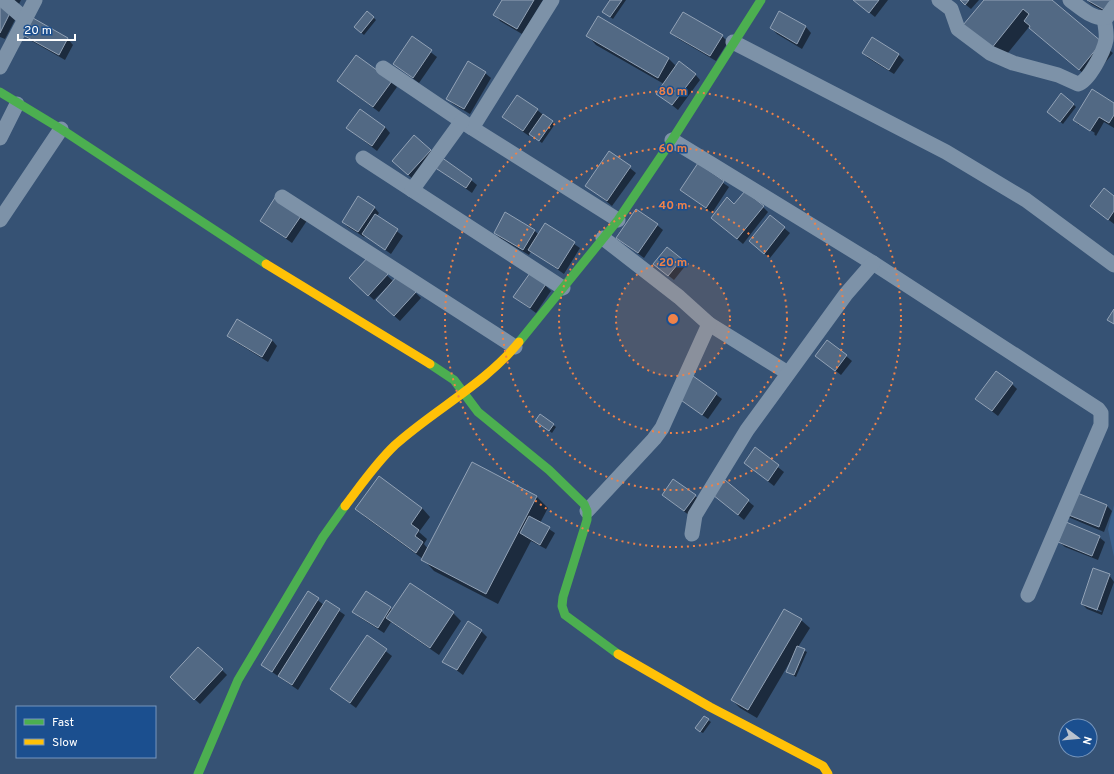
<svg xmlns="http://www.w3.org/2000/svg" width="1114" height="774" viewBox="0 0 1114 774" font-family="Overpass,sans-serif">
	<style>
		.water { fill: #3b618d }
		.shadow { fill: #0007; fill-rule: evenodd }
		.building { fill: #526984; stroke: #92a2b6 }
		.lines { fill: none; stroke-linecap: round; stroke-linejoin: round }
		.street { stroke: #7d92a8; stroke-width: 15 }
		.fast { stroke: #4caf50; stroke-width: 9 }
		.slow { stroke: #ffc107; stroke-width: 9 }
		.ring { fill: none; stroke: #ee8249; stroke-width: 2; stroke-dasharray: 2 4 }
		.centre { fill: #ee8249; stroke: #1b4f8f; stroke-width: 2 }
		.ring-label { font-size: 12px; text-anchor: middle; font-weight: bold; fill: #ee8249; stroke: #1b4f8f; stroke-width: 3; stroke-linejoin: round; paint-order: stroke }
	</style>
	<rect width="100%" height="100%" fill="#365274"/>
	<polygon class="water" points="1114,505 1114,557 1108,529"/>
	<g class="shadow">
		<polygon points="12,0 21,0 19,4"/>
		<polygon points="504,0 543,0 522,34 500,21 495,15"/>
		<polygon points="608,0 626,0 613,19 606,14 610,1"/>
		<polygon points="854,0 888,0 875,17"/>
		<polygon points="960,0 979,0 971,9"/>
		<polygon points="985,0 1050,0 1113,53 1091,80 1029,27 1003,59 975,36"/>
		<polygon points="1087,0 1114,0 1114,17 1091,4"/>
		<polygon points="0,7 16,18 5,39 0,37"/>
		<polygon points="368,12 376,20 364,35 357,29"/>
		<polygon points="780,13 806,27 811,33 802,49 777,34 771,28"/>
		<polygon points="598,18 669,59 677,67 695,74 700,80 678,110 657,93 664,84 596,45 588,36"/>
		<polygon points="33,19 68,39 73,45 65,60 30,40 24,35"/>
		<polygon points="672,32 722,36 728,42 716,61 677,38"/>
		<polygon points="412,38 437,57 419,83 394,64"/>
		<polygon points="863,53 898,54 904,60 894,74 868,58"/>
		<polygon points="485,73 491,78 470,114 453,104 448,99"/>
		<polygon points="391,82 397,87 379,112 344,86"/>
		<polygon points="1073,104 1076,107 1063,124 1051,114"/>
		<polygon points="1114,104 1114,128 1104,122 1096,136 1094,134 1095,133 1079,123 1079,125 1074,120"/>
		<polygon points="537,110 555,124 542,143 530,134 529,136 509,122 503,116"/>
		<polygon points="385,127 390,133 377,151 347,128"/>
		<polygon points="430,150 435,156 414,180 399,167"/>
		<polygon points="610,152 636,173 612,206 586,185"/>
		<polygon points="698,165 729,187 712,213 681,190"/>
		<polygon points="435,167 471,180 477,185 472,193"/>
		<polygon points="1114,197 1114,224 1091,206"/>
		<polygon points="735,205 763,207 768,212 743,244 712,218"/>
		<polygon points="374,207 379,213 377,216 403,236 391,254 365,236 364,237 348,227 343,222"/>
		<polygon points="302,214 308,219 292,243 261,221"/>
		<polygon points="546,225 580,248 564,274 531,251 529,255 500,238 495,233 534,230 539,235"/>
		<polygon points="657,225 663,230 644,258 617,238"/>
		<polygon points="784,228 790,233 770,258 756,247"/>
		<polygon points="369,258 394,282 415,292 421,298 400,321 383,306 387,289 386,288 374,300 350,278"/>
		<polygon points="681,259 686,265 674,280 660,269"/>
		<polygon points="545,285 551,291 536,313 514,297"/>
		<polygon points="238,320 272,340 277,346 268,362 234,341 228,336"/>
		<polygon points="817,356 846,356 852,361 841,375"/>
		<polygon points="694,378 722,399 708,419 685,403"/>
		<polygon points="1012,384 1017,389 998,416 976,399"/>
		<polygon points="540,415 556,427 552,433 539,423"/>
		<polygon points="755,449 784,472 774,486 745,463"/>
		<polygon points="473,463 537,497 548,508 540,523 555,533 546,549 531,541 498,604 434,571 423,559 365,517 356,509 422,508 430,517 419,532 427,539 424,544 428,549"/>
		<polygon points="725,482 754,506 744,520 714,495"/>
		<polygon points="1071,491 1107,506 1112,511 1104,532 1068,517"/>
		<polygon points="663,495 695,496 701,501 690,516"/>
		<polygon points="1099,537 1105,542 1098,560 1065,547 1059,542"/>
		<path d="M1109,575L1114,582L1102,615L1087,609L1082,604ZM1087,605L1102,611L1101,612L1087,607Z"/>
		<polygon points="366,592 393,610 453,613 461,621 439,655 391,622 384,633 359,617 354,612"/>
		<polygon points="308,593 324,605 326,602 345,615 298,690 262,665"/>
		<polygon points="801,620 810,628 798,647 807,652 796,677 787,672 791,660 757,718 740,708 732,700"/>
		<polygon points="481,631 487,637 463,675 444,661"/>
		<polygon points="367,637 392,656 356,708 331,689"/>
		<polygon points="222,670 227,675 200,704 177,683"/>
		<polygon points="708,720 711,722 703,733 699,731"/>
	</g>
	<g class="building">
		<polygon points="502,0 534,0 517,29 493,15"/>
		<polygon points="610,0 622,0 610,17 602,12"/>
		<polygon points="853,0 879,0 869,13"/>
		<polygon points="960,0 969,0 965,5"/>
		<polygon points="984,0 1052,0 1102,42 1079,70 1029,28 1030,26 1024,21 1029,14 1023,9 991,49 963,25"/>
		<polygon points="1087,0 1114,0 1108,12"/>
		<polygon points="0,6 11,11 0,33"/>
		<polygon points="367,11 374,17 361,33 354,27"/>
		<polygon points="779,11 806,26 797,44 770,28"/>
		<polygon points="683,12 723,35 710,56 670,33"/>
		<polygon points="598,16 669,58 658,78 586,36"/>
		<polygon points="33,18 68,38 59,55 23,35"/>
		<polygon points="412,36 432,50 413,78 393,64"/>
		<polygon points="872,37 899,54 889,70 862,53"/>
		<polygon points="356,55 392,81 373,107 337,81"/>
		<polygon points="468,61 486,72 464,109 446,99"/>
		<polygon points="679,61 696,74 672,105 656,94"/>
		<polygon points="1092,89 1114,103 1114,115 1109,123 1099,117 1090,131 1073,120"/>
		<polygon points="1061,93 1074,104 1060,122 1047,112"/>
		<polygon points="517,95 538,109 523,131 502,117"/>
		<polygon points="360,109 385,127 372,146 346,128"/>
		<polygon points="543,114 553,121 539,141 529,134"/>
		<polygon points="414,135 431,150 408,175 392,161"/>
		<polygon points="609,151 631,166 607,201 585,186"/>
		<polygon points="441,157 472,179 466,188 434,167"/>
		<polygon points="698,163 724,181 706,208 680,190"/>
		<polygon points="1104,188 1114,196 1114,211 1108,220 1090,206"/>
		<polygon points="745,191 764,206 737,239 711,218 727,197 734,204"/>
		<polygon points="276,196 303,213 286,238 260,221"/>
		<polygon points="358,196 375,207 358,232 342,222"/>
		<polygon points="636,209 658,224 638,253 616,238"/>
		<polygon points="505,212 535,230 523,250 494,233"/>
		<polygon points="375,214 398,229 385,250 362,234"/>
		<polygon points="770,215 785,227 764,254 749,241"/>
		<polygon points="545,223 575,242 558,269 528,250"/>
		<polygon points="667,247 682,259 668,276 653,264"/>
		<polygon points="369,256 388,274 368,296 349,278"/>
		<polygon points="530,273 546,284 530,308 513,297"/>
		<polygon points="398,275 416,292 394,316 376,300"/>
		<polygon points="1114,309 1114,324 1107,320"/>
		<polygon points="237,319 272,340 262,357 227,336"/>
		<polygon points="827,340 847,355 835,371 815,356"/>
		<polygon points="996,371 1013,383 992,411 975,399"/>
		<polygon points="693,376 717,393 702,415 678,398"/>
		<polygon points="540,414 554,424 549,431 535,421"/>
		<polygon points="755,447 779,465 768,481 744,463"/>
		<polygon points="472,462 537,496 486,594 421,560"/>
		<polygon points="379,476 422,508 411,524 419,530 415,536 423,542 416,553 355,509"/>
		<polygon points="673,479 696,495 684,511 662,495"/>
		<polygon points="725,480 749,500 738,515 713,495"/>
		<polygon points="1070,490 1107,505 1099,527 1061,512"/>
		<polygon points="529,516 550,527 540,545 520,533"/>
		<polygon points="1066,522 1100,536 1092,556 1058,542"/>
		<polygon points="1093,568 1110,574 1097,610 1081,604"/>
		<polygon points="410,583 454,612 430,648 386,618"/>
		<polygon points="308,591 319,598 272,672 261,665"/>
		<polygon points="366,591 391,607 378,628 352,612"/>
		<polygon points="326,600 340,609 292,685 278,676"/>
		<polygon points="784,609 802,619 748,710 731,700"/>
		<polygon points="468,621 482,630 457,670 442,662"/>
		<polygon points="367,635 387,649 350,703 330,689"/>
		<polygon points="797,646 805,649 794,675 786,672"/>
		<polygon points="198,647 223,669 194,700 170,677"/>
		<polygon points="704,716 709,719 700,732 695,728"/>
	</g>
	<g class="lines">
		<g class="street">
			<polyline points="3,0 24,18"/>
			<path d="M939,0L951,9L958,29L990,53L1013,63L1058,75L1078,84C1089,81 1104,51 1106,40C1107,33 1105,25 1104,18"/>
			<path d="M1070,0C1080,7 1094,21 1107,17L1114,7"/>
			<polyline points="733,42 946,152 1026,200 1114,265"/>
			<polyline points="0,67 35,0"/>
			<polyline points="383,68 472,128 618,220"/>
			<polyline points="472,128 552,0"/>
			<polyline points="0,138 17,104"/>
			<polyline points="672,140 873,263 1098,409 1101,413 1101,425 1028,595"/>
			<polyline points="363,158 563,288"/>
			<polyline points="412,190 462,121"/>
			<polyline points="282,197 515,347"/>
			<polyline points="0,220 61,129"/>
			<polyline points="603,238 679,297 709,324 788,373"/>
			<polyline points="587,511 654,439 662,428 709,324"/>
			<polyline points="692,534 695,515 747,430 846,294 873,263"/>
		</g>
		<g class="fast">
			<polyline points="0,92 61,129 266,264"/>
			<polyline points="519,342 618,220 672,140 761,0"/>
			<polyline points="430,364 454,380 478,412 549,470 584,504 587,511 587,520 563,597 562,606 565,615 618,654"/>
			<polyline points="198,774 238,680 323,537 345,506"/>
		</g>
		<g class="slow">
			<polyline points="266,264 430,364"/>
			<path d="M345,506C361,485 376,463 395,445C435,409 485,384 519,342"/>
			<polyline points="618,654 710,707 823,766 828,774"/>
		</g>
	</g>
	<circle cx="673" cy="319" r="57" fill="#ee8249" fill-opacity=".12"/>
	<g class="ring">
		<circle cx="673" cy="319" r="57"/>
		<circle cx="673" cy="319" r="114"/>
		<circle cx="673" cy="319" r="171"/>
		<circle cx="673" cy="319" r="228"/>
	</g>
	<circle cx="673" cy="319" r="6" class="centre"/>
	<g class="ring-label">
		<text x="673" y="95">80 m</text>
		<text x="673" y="152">60 m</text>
		<text x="673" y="209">40 m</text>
		<text x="673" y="266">20 m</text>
	</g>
	<rect x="16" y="706" width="140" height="52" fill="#1b4f8f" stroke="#7695bc"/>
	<rect x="24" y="719" width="20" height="6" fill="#4caf50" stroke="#7695bc"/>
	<text x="52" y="726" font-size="12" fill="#ffffff">Fast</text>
	<rect x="24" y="739" width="20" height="6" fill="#ffc107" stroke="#7695bc"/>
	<text x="52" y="746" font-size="12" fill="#ffffff">Slow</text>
	<g transform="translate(1078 738) rotate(106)"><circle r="19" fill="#1b4f8f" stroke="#7695bc"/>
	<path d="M0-3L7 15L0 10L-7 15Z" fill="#b9c2ce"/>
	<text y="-6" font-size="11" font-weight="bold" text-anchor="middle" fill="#ffffff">N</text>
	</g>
	<path d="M18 34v6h57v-6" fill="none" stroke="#ffffff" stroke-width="2"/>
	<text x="24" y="34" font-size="12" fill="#ffffff" stroke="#1b4f8f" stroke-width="3" paint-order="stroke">20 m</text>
</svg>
